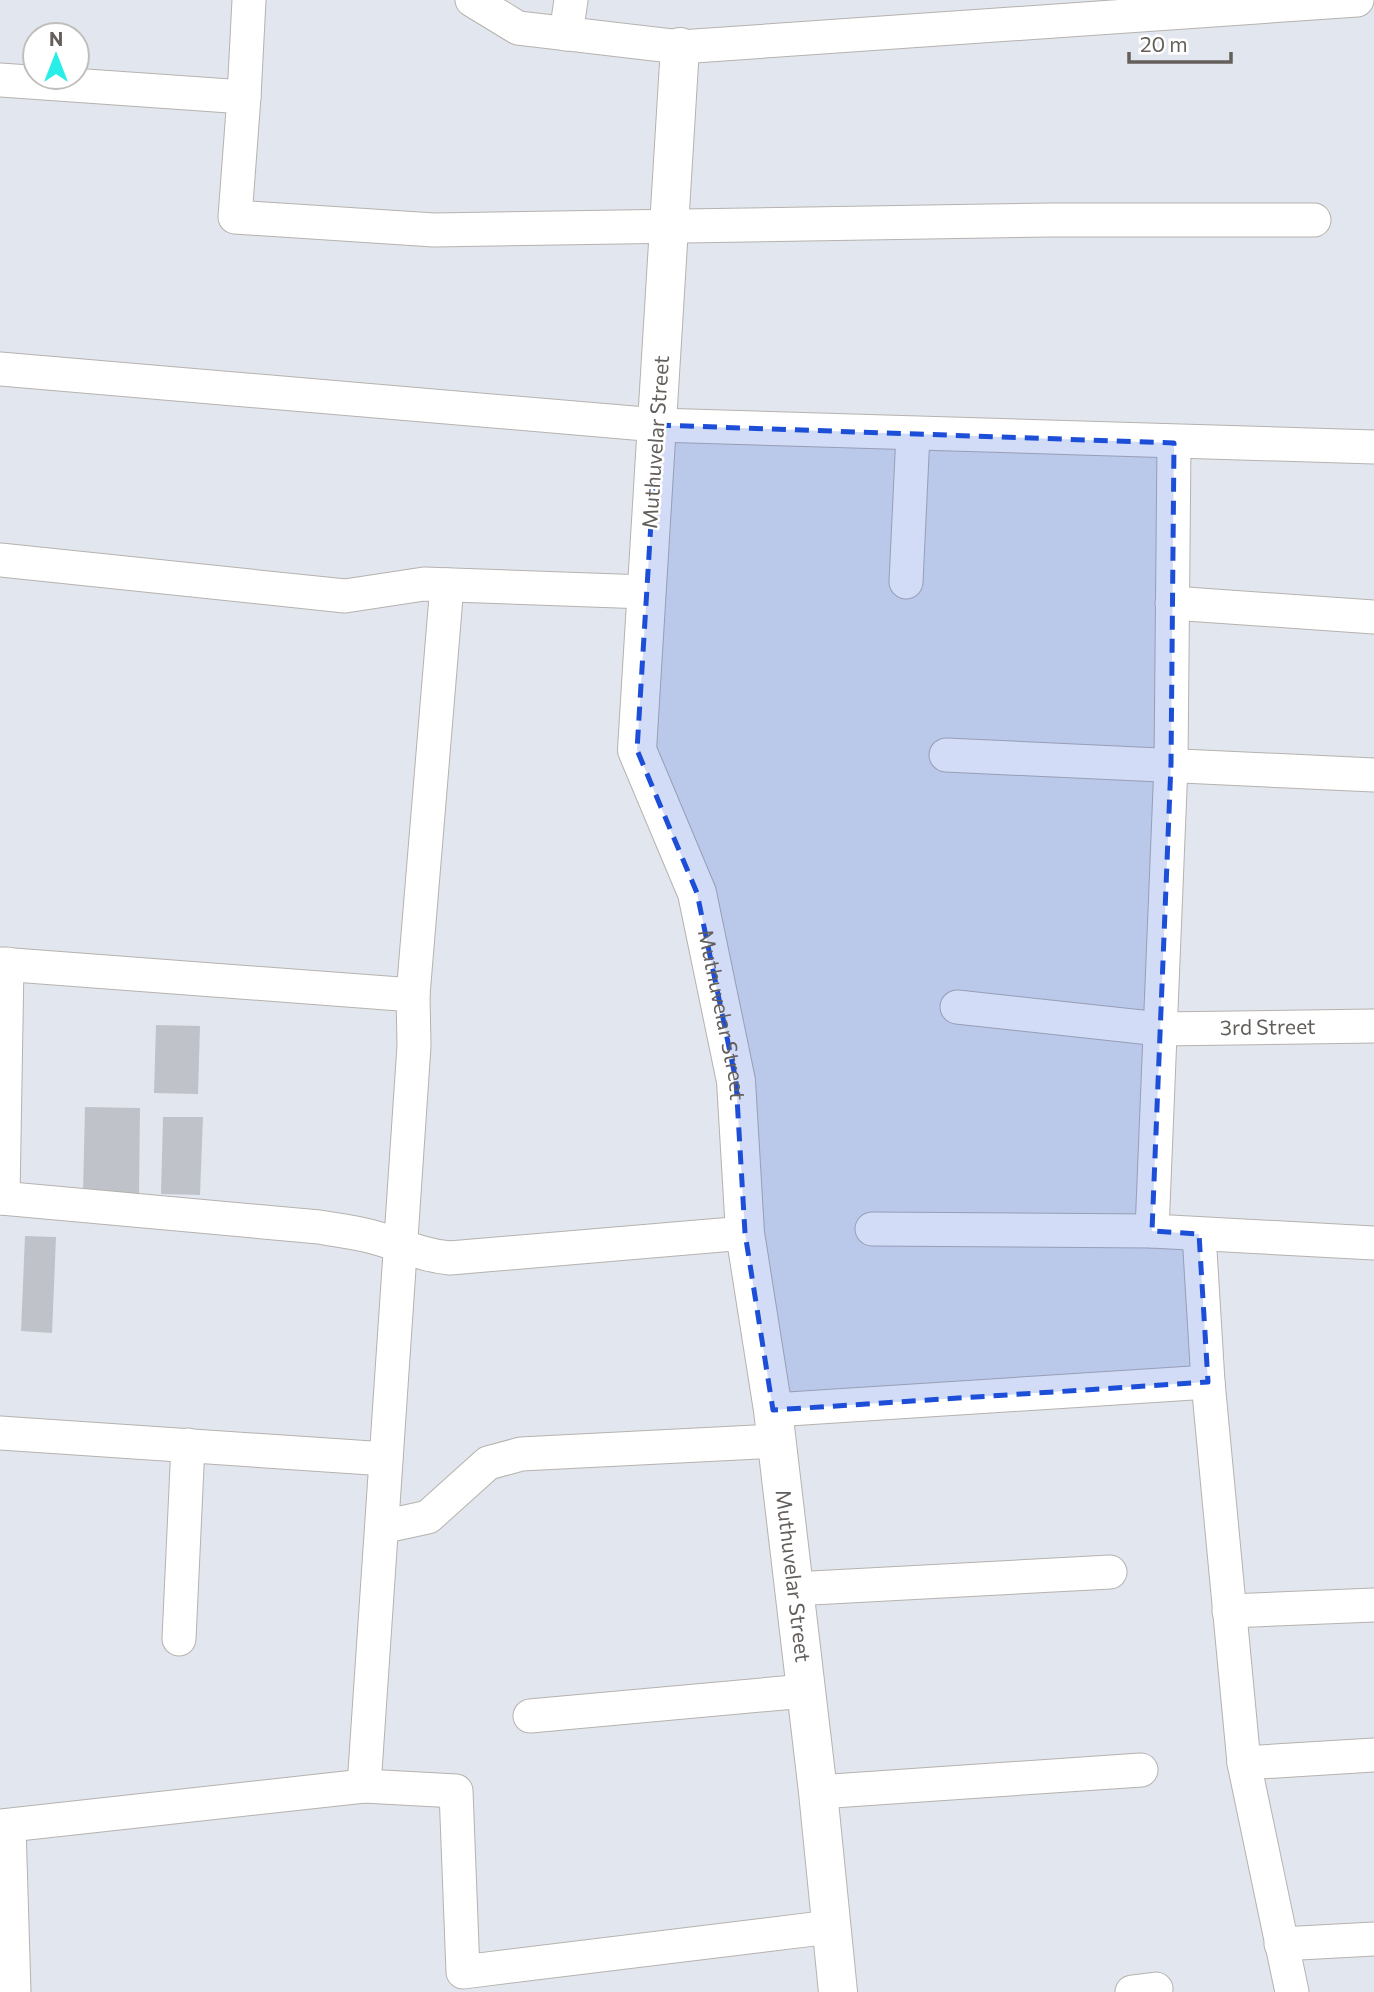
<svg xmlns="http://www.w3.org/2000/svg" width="1374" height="1992" viewBox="0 0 1374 1992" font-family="Commissioner,sans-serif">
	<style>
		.building { fill: #bfc3c9 }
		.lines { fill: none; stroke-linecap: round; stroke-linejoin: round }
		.street-casing { stroke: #b6b2ae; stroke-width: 35 }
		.secondary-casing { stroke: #b6b2ad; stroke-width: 40 }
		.street { stroke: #fff; stroke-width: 33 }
		.secondary { stroke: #fff; stroke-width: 38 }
		.marked { fill: #1d4ed8; fill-opacity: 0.2; stroke: #1d4ed8; stroke-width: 5; stroke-dasharray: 14 9; stroke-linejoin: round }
		.labels { text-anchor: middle; stroke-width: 5; stroke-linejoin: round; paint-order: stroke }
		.street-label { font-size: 21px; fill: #645f5b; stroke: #fff }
	</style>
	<rect width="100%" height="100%" fill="#e2e6ee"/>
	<g class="building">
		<polygon points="156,1025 200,1026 198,1094 154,1093"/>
		<polygon points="85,1107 140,1108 139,1195 83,1193"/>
		<polygon points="163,1117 203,1117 200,1195 161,1194"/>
		<polygon points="25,1236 56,1237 52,1333 21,1331"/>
	</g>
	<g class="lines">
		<defs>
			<g id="street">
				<polyline points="472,0 518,28 680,47 1357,0"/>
				<polyline points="566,34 571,0"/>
				<polyline points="0,80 244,97 235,217 434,230 1050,220 1314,220"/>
				<polyline points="244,97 249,0"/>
				<polyline points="0,369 657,425 1374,447"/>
				<polyline points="0,560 345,596 424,584 646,592"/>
				<polyline points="906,582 913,434"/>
				<polyline points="1172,603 1374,617"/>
				<polyline points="946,755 1374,775"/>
				<polyline points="0,964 413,995 414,1046 364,1786 456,1791 463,1972 830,1927"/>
				<polyline points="413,995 447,585"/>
				<path id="s1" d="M957,1007L1160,1029L1374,1026"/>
				<path d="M0,1198L319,1227C336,1230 353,1232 369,1236C398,1243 419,1255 450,1258L745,1233"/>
				<polyline points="3,1198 7,964"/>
				<polyline points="872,1229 1152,1231 1374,1243"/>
				<polyline points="1152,1231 1171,764 1174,443"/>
				<polyline points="1199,1234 1208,1382 1244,1763 1292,1992"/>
				<polyline points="773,1410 1208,1382"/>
				<polyline points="0,1433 386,1459"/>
				<polyline points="382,1527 428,1517 488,1463 521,1454 776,1441"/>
				<polyline points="793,1589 1110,1572"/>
				<polyline points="1229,1611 1374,1605"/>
				<polyline points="179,1639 188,1445"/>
				<polyline points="530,1716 805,1691"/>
				<polyline points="1244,1763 1374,1755"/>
				<polyline points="818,1792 1141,1770"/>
				<polyline points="0,1826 364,1786"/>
				<polyline points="9,1826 14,1992"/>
				<polyline points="1281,1944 1374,1939"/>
				<polyline points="1132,1992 1156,1989"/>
			</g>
			<g id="secondary">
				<path id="s2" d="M680,47L637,750L697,893L736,1081L745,1233L773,1410L818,1792L838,1992"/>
			</g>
		</defs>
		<use href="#street" class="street-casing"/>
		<use href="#secondary" class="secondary-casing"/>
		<use href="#street" class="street"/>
		<use href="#secondary" class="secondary"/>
	</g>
	<path class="marked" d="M657,425L1174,443L1171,764L1152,1231L1199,1234L1208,1382L773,1410L745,1233L736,1081L697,893L637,750Z"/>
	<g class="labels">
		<g class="street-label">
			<text transform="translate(656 442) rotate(-86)" y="7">Muthuvelar Street</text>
			<text dy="7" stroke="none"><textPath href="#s2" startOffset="984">Muthuvelar Street</textPath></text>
			<text dy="7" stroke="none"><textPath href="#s1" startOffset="312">3rd Street</textPath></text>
			<text dy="7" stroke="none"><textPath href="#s2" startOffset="1550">Muthuvelar Street</textPath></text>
		</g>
	</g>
	<g transform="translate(56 56)"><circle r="33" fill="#ffffff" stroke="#c1bfbd" stroke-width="2"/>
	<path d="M0-5L12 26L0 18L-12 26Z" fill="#28eee8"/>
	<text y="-10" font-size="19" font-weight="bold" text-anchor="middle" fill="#645f5b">N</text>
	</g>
	<path d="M1129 52v10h102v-10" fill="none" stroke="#645f5b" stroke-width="3.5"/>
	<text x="1140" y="52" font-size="21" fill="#645f5b" stroke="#ffffff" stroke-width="5" paint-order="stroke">20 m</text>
</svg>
